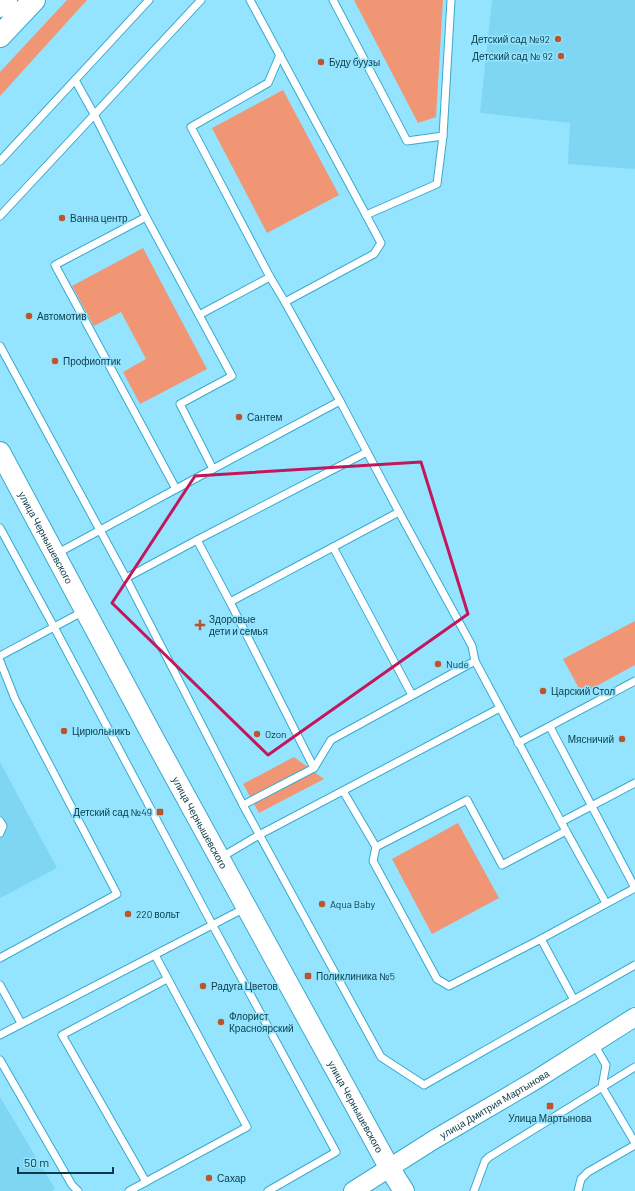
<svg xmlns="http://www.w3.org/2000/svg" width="635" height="1191" viewBox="0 0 635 1191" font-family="Barlow,sans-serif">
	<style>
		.built { fill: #7ed6f2 }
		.green { fill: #f09674 }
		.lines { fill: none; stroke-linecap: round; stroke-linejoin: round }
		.service-casing { stroke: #3ba9ca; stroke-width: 9 }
		.tertiary-casing { stroke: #3ba9ca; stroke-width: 20 }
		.secondary-casing { stroke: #3ba9ca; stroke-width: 22 }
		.primary-casing { stroke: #3ba9ca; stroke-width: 24 }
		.service { stroke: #fff; stroke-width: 7 }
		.tertiary { stroke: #fff; stroke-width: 18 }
		.secondary { stroke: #fff; stroke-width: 20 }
		.primary { stroke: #fff; stroke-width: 22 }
		.marked { fill: none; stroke: #c2185b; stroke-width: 3; stroke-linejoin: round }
		.poi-dot { fill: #bc552c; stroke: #94e4ff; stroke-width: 1.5 }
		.labels { text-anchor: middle; stroke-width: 3; stroke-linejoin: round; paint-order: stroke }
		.poi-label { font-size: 10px; fill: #0a3b48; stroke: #94e4ff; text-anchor: start }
		.street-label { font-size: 10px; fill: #0a3b48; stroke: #94e4ff }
	</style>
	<rect width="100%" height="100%" fill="#94e4ff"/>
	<g class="built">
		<polygon points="492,0 635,0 635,168 633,169 568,164 570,123 480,113"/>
		<polygon points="0,762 57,868 0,898"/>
		<polygon points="0,1097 55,1189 52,1191 0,1191"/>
	</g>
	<g class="green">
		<polygon points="67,0 87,0 0,96 0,72"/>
		<polygon points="354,0 443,0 436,117 418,123"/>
		<polygon points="283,90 339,195 267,233 212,128"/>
		<polygon points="143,248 207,369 140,404 123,372 146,359 121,312 94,326 72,286"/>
		<polygon points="635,621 635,665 582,694 563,659"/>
		<polygon points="294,757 324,779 259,813 243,784"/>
		<polygon points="458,823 499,898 432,934 392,859"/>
	</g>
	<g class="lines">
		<defs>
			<g id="service">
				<polyline points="250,0 366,215 437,184 443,136 451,0"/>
				<polyline points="333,0 407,141 443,136"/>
				<polyline points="75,80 94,114 146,217 232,376 180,404 213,469 340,401 285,302 270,277 191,127 268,83 280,55"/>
				<polyline points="0,161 149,0"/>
				<polyline points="0,216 201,0"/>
				<polyline points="285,302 374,254 381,243 366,215"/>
				<polyline points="199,315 270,277"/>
				<polyline points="0,346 126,578"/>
				<polyline points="340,401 367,452"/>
				<polyline points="176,489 213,469"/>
				<polyline points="0,528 54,627 212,924 336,1152 268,1191"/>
				<polyline points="197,540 126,578 243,805"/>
				<polyline points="333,547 412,695"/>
				<polyline points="56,554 176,489 55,265 146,217"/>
				<polyline points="230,602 197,540 367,452 399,512"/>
				<polyline points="0,656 84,611"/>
				<polyline points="0,661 15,699 117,894 0,958"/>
				<polyline points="518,743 635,681"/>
				<polyline points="314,768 230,602 399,512 472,646 475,661"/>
				<polyline points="343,791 376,847 373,861 437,979 449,986 541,939 574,1000"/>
				<polyline points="0,821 3,826 0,833"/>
				<polyline points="561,822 635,783"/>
				<polyline points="566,831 606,903"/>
				<polyline points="376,847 467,800 502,865 566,831 475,661 331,740 314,768 243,805 381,1057 424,1085 635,965"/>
				<polyline points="220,858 259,835 500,708"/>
				<polyline points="541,939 635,888 550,727"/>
				<polyline points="0,985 21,1023"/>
				<polyline points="0,1035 245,908"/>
				<polyline points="594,1044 606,1065 602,1087 635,1143"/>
				<polyline points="0,1060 72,1185 78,1191"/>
				<polyline points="146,1182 62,1035 167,979"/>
				<polyline points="129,1191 247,1127 155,955"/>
				<polyline points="474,1191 485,1161 489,1157 635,1067"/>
				<polyline points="578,1191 581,1179 588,1172 635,1145"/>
			</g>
			<g id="tertiary">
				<path id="s1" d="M353,1191L435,1139L534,1081L635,1017"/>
			</g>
			<g id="secondary">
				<path id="s2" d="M0,452L153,737L390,1169L404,1191"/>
			</g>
			<g id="primary">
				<polyline points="0,6 6,0"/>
				<polyline points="0,36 34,0"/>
			</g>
		</defs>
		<use href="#service" class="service-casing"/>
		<use href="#tertiary" class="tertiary-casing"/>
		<use href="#secondary" class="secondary-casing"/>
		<use href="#primary" class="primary-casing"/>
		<use href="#service" class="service"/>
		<use href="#tertiary" class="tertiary"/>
		<use href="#secondary" class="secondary"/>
		<use href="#primary" class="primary"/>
	</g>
	<path class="marked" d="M421,462L468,614L268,755L112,603L195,476Z"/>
	<g class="poi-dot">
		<circle cx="558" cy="39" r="4"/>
		<circle cx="561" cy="56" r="4"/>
		<circle cx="321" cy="62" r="4"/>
		<circle cx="62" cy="218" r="4"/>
		<circle cx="29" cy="316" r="4"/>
		<circle cx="55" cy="361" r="4"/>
		<circle cx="239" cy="417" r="4"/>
		<path d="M198 619h4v4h4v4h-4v4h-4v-4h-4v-4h4z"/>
		<circle cx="438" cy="664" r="4"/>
		<circle cx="543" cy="691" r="4"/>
		<circle cx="64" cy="731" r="4"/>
		<circle cx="257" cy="734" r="4"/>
		<circle cx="622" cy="739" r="4"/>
		<rect x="156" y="808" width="8" height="8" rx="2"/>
		<circle cx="322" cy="904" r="4"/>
		<circle cx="128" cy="914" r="4"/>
		<rect x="304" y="972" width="8" height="8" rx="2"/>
		<circle cx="203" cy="986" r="4"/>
		<circle cx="221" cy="1022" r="4"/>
		<rect x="546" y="1102" width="8" height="8" rx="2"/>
		<circle cx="209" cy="1178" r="4"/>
	</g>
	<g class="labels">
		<g class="poi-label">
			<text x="550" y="43" text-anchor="end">Детский сад №92</text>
			<text x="553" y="60" text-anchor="end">Детский сад № 92</text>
			<text x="329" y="66">Буду буузы</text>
			<text x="70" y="222">Ванна центр</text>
			<text x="37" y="320">Автомотив</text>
			<text x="63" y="365">Профиоптик</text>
			<text x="247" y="421">Сантем</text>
			<text x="209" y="623">Здоровые<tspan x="209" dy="12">дети и семья</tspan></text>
			<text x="446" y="668">Nude</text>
			<text x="551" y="695">Царский Стол</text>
			<text x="72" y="735">Цирюльникъ</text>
			<text x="265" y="738">Ozon</text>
			<text x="614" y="743" text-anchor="end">Мясничий</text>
			<text x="152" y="816" text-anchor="end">Детский сад №49</text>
			<text x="330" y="908">Aqua Baby</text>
			<text x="136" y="918">220 вольт</text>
			<text x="316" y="980">Поликлиника №5</text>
			<text x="211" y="990">Радуга Цветов</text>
			<text x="229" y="1020">Флорист<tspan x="229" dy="12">Красноярский</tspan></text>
			<text x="550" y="1122" text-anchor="middle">Улица Мартынова</text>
			<text x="217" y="1182">Сахар</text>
		</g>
		<g class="street-label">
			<text dy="4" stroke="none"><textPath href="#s2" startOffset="97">улица Чернышевского</textPath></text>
			<text dy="4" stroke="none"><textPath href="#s2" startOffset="421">улица Чернышевского</textPath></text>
			<text dy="4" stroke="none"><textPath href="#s1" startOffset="166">улица Дмитрия Мартынова</textPath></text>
			<text dy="4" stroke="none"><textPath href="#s2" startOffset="745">улица Чернышевского</textPath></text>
		</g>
	</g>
	<path d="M18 1167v6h95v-6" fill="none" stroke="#0a3b48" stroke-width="2"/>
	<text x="24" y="1167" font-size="12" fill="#0a3b48" stroke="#94e4ff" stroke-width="3" paint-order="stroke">50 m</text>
</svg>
